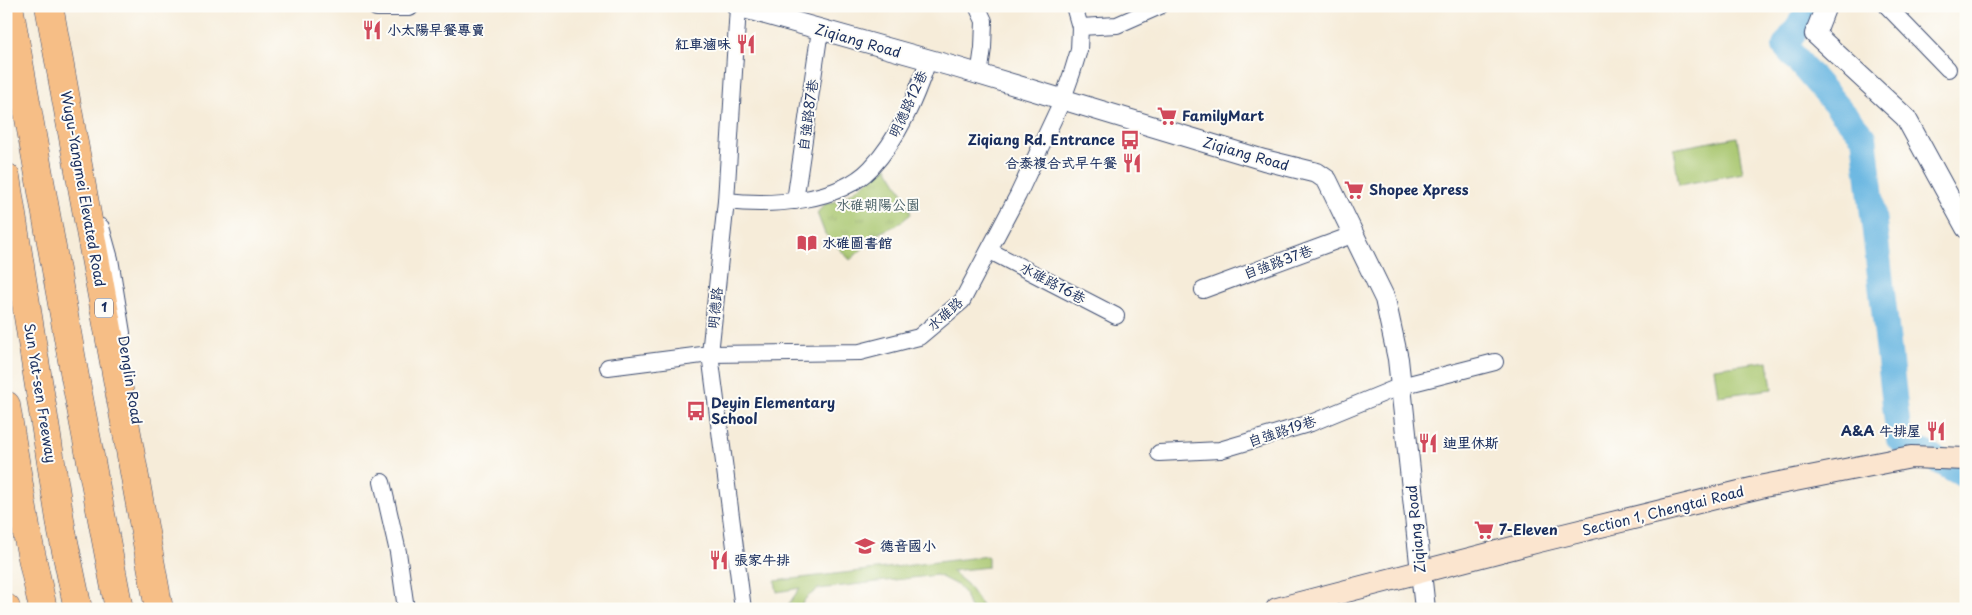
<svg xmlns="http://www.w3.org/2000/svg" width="1972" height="615" viewBox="0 0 1972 615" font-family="'Playpen Sans','LXGW WenKai TC',sans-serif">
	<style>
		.grass { fill: url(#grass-tufts); stroke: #627a66 }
		.garden { fill: #a8c66e; stroke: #627a66 }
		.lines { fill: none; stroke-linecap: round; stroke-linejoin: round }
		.river { stroke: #67b6e1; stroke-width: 26 }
		.minor-casing { stroke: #3c4b70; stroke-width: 18 }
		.tertiary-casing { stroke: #3c4b70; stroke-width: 22 }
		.secondary-casing { stroke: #3c4b70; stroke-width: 24 }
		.motorway-casing { stroke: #3c4b70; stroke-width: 29 }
		.minor { stroke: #fff; stroke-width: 16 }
		.tertiary { stroke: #fff; stroke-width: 20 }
		.secondary { stroke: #fbe5cf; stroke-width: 22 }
		.motorway { stroke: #f6be86; stroke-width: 28 }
		.labels { text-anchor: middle; stroke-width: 4; stroke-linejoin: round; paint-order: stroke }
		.shield { fill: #fdfcf7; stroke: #5f6c8c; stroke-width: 1 }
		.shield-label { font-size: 12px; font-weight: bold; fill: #1b2f5e }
		.poi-label { font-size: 14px; font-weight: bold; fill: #1b2f5e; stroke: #fdfcf7; text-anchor: start }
		.street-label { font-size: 14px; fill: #1b2f5e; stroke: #fdfcf7 }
		.park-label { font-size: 14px; fill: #455c63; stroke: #fdfcf7 }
	</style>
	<defs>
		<pattern id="grass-tufts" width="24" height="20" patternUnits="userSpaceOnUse" patternTransform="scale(1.25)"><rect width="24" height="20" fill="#a8c66e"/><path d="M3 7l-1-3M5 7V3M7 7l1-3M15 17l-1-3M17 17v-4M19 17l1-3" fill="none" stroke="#90aa62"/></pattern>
	</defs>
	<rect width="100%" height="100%" fill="#fdfcf7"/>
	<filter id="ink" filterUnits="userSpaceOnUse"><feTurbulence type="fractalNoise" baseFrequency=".02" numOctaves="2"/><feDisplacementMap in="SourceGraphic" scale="10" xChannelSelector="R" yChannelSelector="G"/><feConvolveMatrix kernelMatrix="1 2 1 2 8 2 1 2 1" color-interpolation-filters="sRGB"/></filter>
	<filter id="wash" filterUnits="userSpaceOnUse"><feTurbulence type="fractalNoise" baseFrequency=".0096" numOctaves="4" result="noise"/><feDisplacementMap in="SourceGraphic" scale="20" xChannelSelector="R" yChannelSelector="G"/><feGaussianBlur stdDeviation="1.12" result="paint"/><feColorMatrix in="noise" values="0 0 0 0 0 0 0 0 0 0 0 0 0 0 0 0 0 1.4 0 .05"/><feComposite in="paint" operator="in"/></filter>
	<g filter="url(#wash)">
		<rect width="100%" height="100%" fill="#f6ecd9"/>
		<polygon class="grass" points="887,167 904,195 911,214 897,225 881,232 850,260 825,234 817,213 825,204 841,200"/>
		<g class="garden">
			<polygon points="1737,137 1743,173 1679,185 1673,149"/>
			<polygon points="1768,361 1772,389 1718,396 1714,368"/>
			<polygon points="988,556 988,567 951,571 967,584 984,609 970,609 965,594 957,585 937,575 818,589 806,598 799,609 785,609 800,588 777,592 775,581"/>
		</g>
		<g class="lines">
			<polyline class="river" points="1812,6 1785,46 1864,137 1899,439 1966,476"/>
		</g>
	</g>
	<g filter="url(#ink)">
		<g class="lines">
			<defs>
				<g id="minor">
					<polyline points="977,6 984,21 983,48 979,76"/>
					<polyline points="1887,6 1948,69"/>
					<polyline points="738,7 726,201 710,354 743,609"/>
					<polyline points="1080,27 1117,25 1160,6"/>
					<path d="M726,201C770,206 838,203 871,168C899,138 915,99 928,61"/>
					<polyline points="795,201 820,30"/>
					<polyline points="101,227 110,259 122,333"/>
					<polyline points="990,251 1116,316"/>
					<polyline points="1203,290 1352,235"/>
					<polyline points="608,367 710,354 860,352 919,337 962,301 1018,195 1062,101 1072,73 1079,50 1080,27 1074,6"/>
					<polyline points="1159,453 1220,450 1311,423 1401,386 1495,362"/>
					<polyline points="382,482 398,552 406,609"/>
				</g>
				<g id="tertiary">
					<polyline points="377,6 409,6"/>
					<polyline points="737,6 955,67 1264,160 1317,173 1327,180 1385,299 1398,359 1425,609"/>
					<polyline points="1826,6 1815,34 1906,118 1966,228"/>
				</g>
				<polyline id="secondary" points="1277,609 1539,541 1764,486 1911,457 1966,459"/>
				<g id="motorway">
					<polyline points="9,6 75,377 119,609"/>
					<polyline points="49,6 159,609"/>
					<polyline points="6,177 62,532 78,609"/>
					<polyline points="6,405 27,534 43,609"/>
					<polyline points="6,608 6,609"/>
				</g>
			</defs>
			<use href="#minor" class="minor-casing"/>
			<use href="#tertiary" class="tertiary-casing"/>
			<use href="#secondary" class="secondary-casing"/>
			<use href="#motorway" class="motorway-casing"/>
			<use href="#minor" class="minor"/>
			<use href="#tertiary" class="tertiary"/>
			<use href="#secondary" class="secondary"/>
			<use href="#motorway" class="motorway"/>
		</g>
	</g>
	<defs>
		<symbol id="restaurant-bare" viewBox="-9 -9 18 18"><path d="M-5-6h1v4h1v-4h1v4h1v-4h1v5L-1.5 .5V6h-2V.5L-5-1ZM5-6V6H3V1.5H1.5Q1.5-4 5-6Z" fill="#d1495b" stroke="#fdfcf7" stroke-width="2.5" paint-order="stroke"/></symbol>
		<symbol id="supermarket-bare" viewBox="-9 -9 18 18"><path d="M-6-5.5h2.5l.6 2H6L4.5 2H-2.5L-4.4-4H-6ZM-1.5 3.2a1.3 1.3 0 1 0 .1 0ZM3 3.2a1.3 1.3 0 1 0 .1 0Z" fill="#d1495b" stroke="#fdfcf7" stroke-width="2.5" paint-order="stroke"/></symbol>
		<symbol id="bus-bare" viewBox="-9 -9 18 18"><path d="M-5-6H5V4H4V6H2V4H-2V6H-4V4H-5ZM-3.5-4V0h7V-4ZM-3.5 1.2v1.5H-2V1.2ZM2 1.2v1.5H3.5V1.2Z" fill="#d1495b" stroke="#fdfcf7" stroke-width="2.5" paint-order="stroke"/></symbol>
		<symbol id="library-bare" viewBox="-9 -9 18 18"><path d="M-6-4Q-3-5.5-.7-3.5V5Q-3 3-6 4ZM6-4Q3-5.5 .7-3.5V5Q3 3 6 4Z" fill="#d1495b" stroke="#fdfcf7" stroke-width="2.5" paint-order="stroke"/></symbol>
		<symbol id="school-bare" viewBox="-9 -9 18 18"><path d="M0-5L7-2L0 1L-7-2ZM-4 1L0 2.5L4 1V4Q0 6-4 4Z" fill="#d1495b" stroke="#fdfcf7" stroke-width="2.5" paint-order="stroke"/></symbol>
	</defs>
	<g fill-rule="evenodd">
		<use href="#restaurant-bare" x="358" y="16" width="28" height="28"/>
		<use href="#restaurant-bare" x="732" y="30" width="28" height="28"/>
		<use href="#supermarket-bare" x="1153" y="102" width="28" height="28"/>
		<use href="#bus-bare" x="1116" y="126" width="28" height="28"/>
		<use href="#restaurant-bare" x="1118" y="149" width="28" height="28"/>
		<use href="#supermarket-bare" x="1340" y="176" width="28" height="28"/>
		<use href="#library-bare" x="793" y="229" width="28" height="28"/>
		<use href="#bus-bare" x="682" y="397" width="28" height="28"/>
		<use href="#restaurant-bare" x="1922" y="417" width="28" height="28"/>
		<use href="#restaurant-bare" x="1414" y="429" width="28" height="28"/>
		<use href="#supermarket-bare" x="1470" y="516" width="28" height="28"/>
		<use href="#school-bare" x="851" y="532" width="28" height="28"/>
		<use href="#restaurant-bare" x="705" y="546" width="28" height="28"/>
	</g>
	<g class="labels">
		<rect class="shield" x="95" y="298.5" width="18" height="19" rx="4"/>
		<g class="shield-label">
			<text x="104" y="312">1</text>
		</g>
		<g class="poi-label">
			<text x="387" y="35">小太陽早餐專賣</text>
			<text x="731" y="49" text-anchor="end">紅車滷味</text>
			<text x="1182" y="121">FamilyMart</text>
			<text x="1115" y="145" text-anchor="end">Ziqiang Rd. Entrance</text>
			<text x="1117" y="168" text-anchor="end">合泰複合式早午餐</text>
			<text x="1369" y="195">Shopee Xpress</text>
			<text x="822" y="248">水碓圖書館</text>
			<text x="711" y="408">Deyin Elementary<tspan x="711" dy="16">School</tspan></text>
			<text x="1921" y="436" text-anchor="end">A&amp;A 牛排屋</text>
			<text x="1443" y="448">迪里休斯</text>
			<text x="1499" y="535">7-Eleven</text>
			<text x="880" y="551">德音國小</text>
			<text x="734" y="565">張家牛排</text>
		</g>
		<g class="street-label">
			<text transform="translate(858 41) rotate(16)" y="5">Ziqiang Road</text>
			<text transform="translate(908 104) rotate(-65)" y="5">明德路12巷</text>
			<text transform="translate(808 115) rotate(-82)" y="5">自強路87巷</text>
			<text transform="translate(1246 154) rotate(16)" y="5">Ziqiang Road</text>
			<text transform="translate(83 189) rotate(80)" y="5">Wugu-Yangmei Elevated Road</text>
			<text transform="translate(1278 262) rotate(-20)" y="5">自強路37巷</text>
			<text transform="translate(1053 283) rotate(28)" y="5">水碓路16巷</text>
			<text transform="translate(715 308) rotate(-84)" y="5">明德路</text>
			<text transform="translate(945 314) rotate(-42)" y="5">水碓路</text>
			<text transform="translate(130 380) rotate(81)" y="5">Denglin Road</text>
			<text transform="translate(40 393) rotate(81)" y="5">Sun Yat-sen Freeway</text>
			<text transform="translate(1282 431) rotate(-18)" y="5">自強路19巷</text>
			<text transform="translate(1663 511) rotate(-14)" y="5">Section 1, Chengtai Road</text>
			<text transform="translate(1416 529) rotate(-96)" y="5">Ziqiang Road</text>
		</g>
		<g class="park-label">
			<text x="878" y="210">水碓朝陽公園</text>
		</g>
	</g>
	<rect width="1972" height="615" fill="none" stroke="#fdfcf7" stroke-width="25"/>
</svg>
